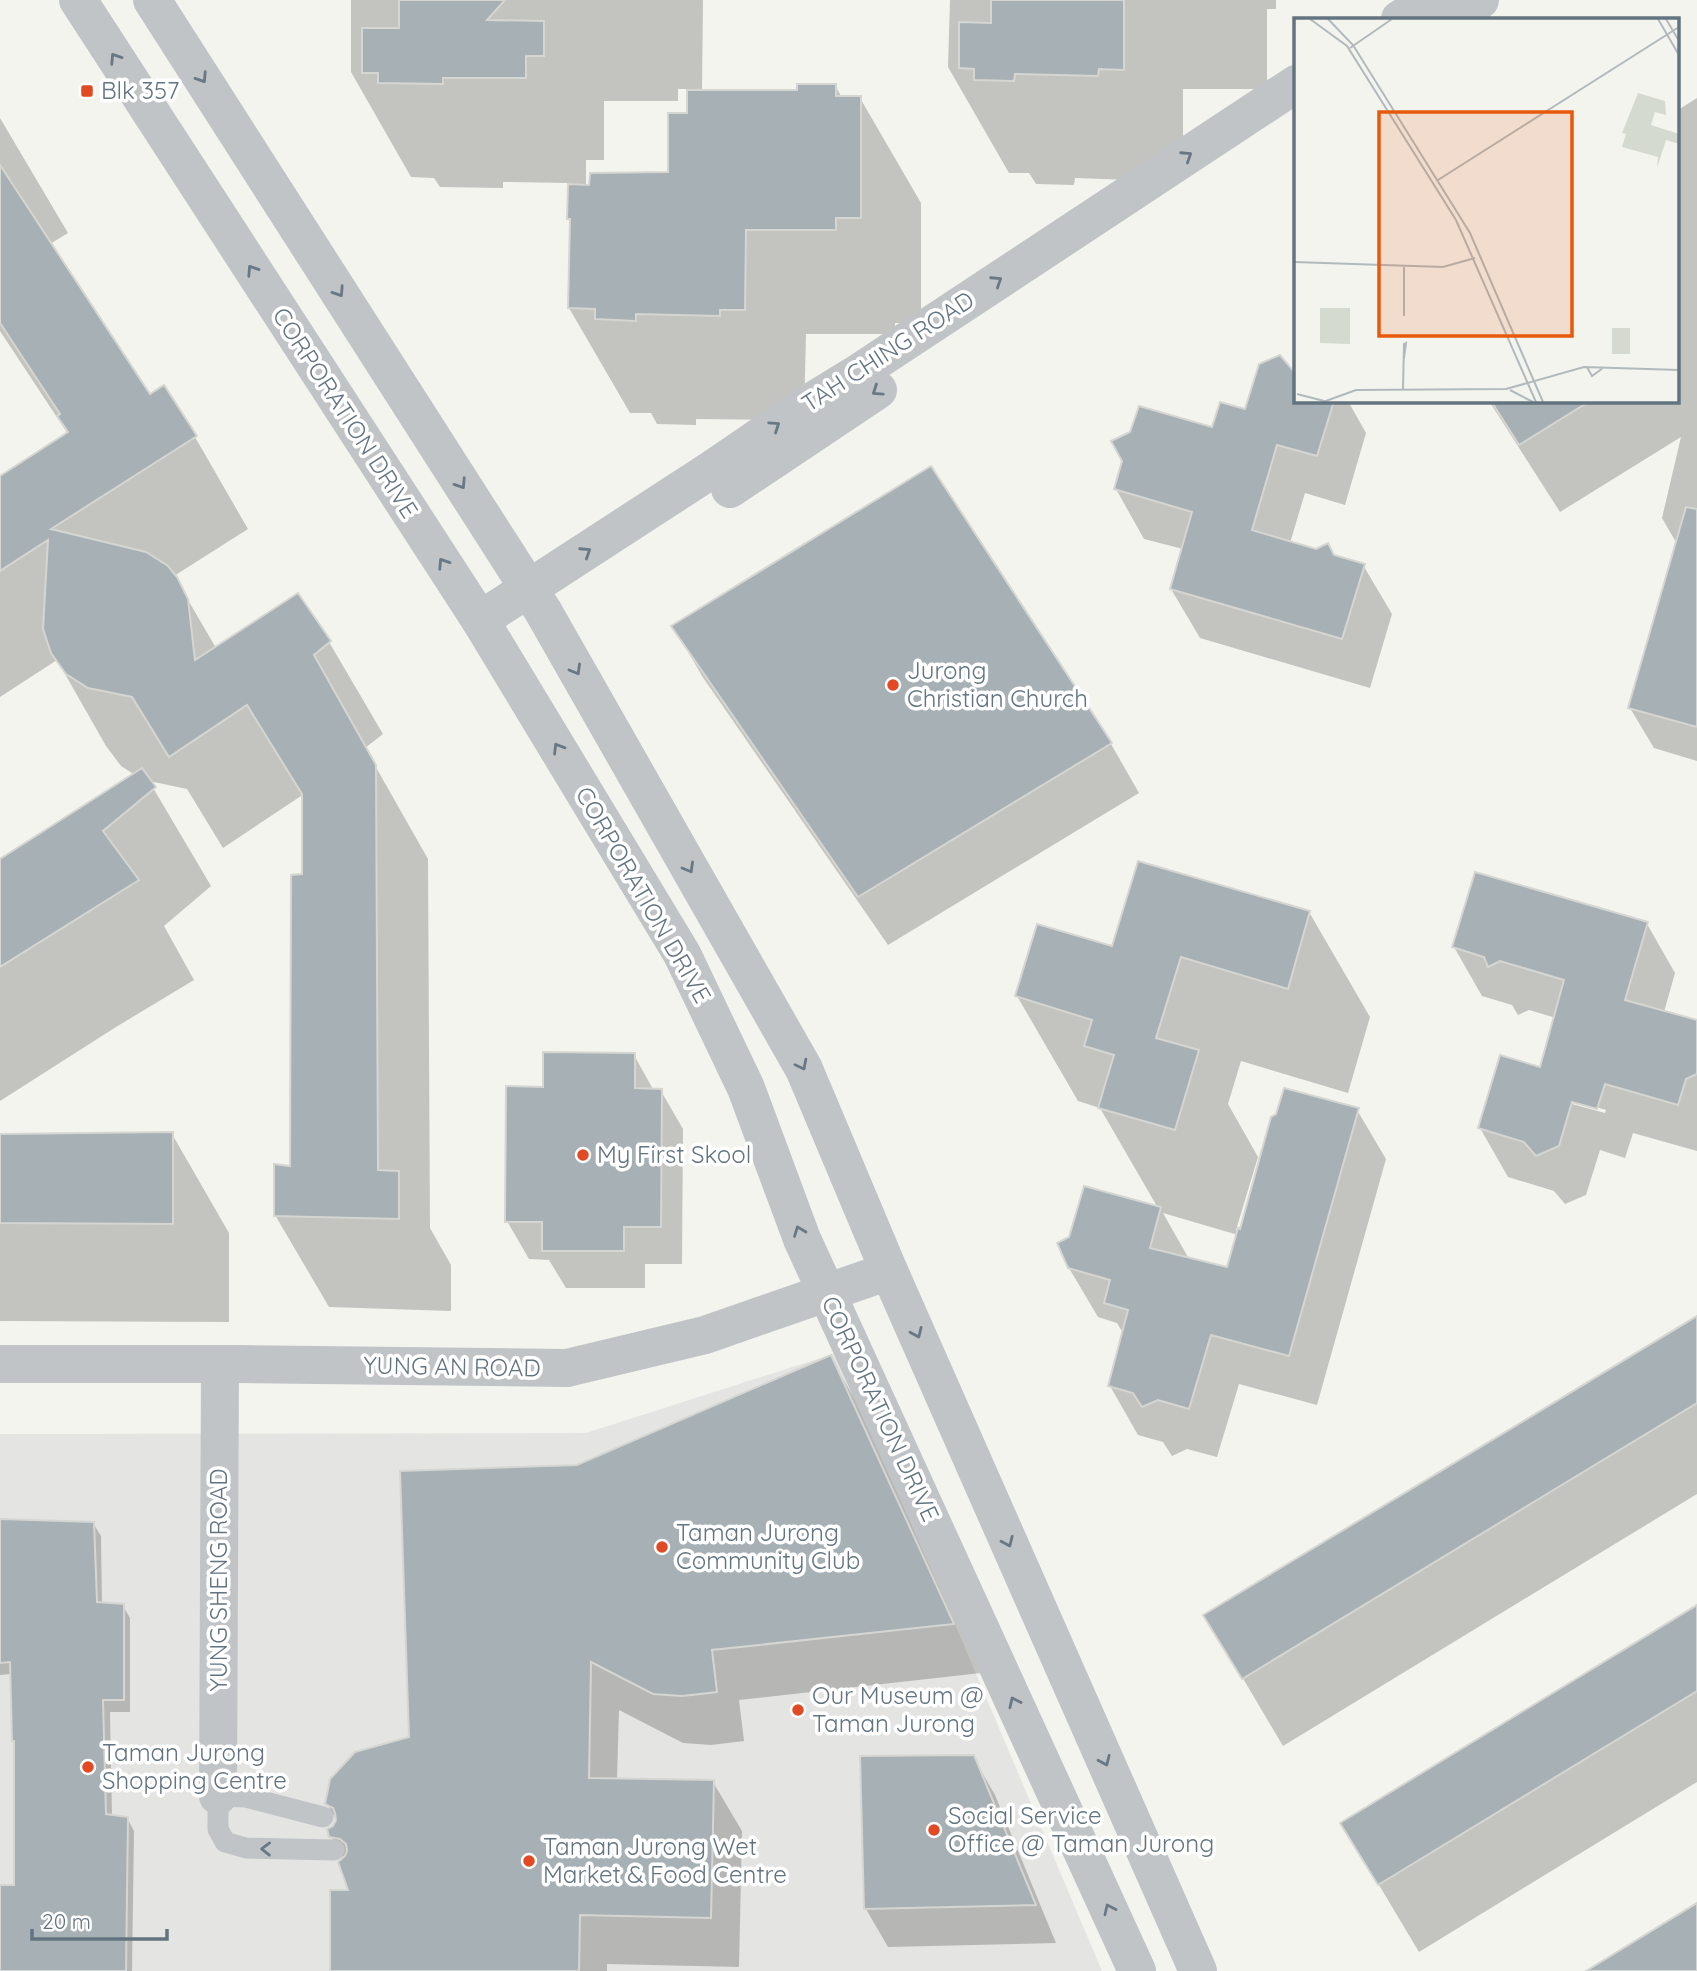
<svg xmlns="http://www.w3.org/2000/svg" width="1697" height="1971" viewBox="0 0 1697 1971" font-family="Quicksand,sans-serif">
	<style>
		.built { fill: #e4e5e3 }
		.shadow { fill: #0003; fill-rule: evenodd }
		.building { fill: #a7b0b4; stroke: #d5d5d2; stroke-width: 2 }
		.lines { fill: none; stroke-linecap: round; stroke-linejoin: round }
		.lane { stroke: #c1c4c7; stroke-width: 21 }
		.street { stroke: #c1c4c7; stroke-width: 38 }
		.oneway { stroke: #687884 }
		.poi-dot { fill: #e14a22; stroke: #fff; stroke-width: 2.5 }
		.labels { text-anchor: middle; stroke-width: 7; stroke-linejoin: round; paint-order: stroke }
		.poi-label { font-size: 24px; fill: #637480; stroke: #fff; text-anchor: start }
		.street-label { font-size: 24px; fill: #637480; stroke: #fff }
		.inset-road { fill: none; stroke: #b1b9bc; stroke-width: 2 }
		.view { fill: #e8590c; fill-opacity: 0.15; stroke: #e8590c; stroke-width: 3.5 }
		.inset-edge { fill: none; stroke: #637480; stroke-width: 3.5 }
	</style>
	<rect width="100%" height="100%" fill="#f4f4ef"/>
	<polygon class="built" points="836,1353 955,1624 1102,1971 0,1971 0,1434 586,1433"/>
	<g class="shadow">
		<path d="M351,0H703L702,92H798L835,85L842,98H860L921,203V323H895V334H806L804,415L779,420L696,419V425L657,424L651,413H630L569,308L571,223L569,219V183L503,182V188L440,187L434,178L411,177L351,72ZM678,89H688V115L669,174L586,186V160H604V101H678Z"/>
		<polygon points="950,0 1276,0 1276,9 1267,9 1267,89 1183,89 1183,175 1158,181 1075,178 1074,185 1036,184 1029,173 1009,173 948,67"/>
		<polygon points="1697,98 1697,761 1654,748 1630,708 1677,544 1662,518 1681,437 1560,512 1489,401 1678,401 1678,110"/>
		<polygon points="0,118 68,233 50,244 150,397 163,388 195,437 248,529 174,576 216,648 297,595 329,642 383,734 365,748 428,859 430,1228 451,1265 451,1311 329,1307 275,1215 292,1168 303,876 303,799 301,796 223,848 187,789 149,781 211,886 164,926 194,980 116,1027 0,1101 0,861 135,775 121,766 106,746 57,660 0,697 0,478 68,434 0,331"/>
		<polygon points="1291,370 1296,372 1296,401 1348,401 1366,433 1345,505 1305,493 1290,543 1363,565 1392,614 1370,688 1200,638 1171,589 1183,549 1144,539 1116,489 1213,429 1246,411"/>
		<polygon points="931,469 1111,744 1139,793 888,945 702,676 674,627"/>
		<path d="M1309,912L1370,1017L1348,1093L1241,1061L1228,1104L1258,1157L1236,1230L1241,1231L1357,1110L1386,1159L1317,1405L1239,1384L1217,1457L1187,1449L1172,1456L1163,1442L1138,1435L1110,1386L1123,1333L1117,1323L1098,1317L1069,1268L1158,1208L1100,1108L1078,1101L1017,996L1113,948ZM1163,1213L1238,1235L1228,1269L1189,1259Z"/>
		<path d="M1647,924L1675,973L1664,1012L1697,1022V1151L1633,1133L1625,1158L1600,1150L1586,1195L1565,1204L1554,1191L1508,1177L1480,1128L1542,1069L1556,1018L1529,1010L1518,1015L1512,1005L1482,996L1454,947ZM1572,1100L1606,1110L1605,1113L1572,1104Z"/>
		<polygon points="634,1055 654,1091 661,1091 683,1129 682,1264 645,1264 645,1288 566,1288 549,1260 529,1259 507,1221 545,1089"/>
		<polygon points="172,1134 229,1233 229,1322 0,1321 0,1136"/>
		<polygon points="1697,1318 1697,1494 1283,1746 1206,1616"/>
		<polygon points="830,1357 859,1406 981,1673 739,1700 744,1741 711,1745 683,1743 619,1710 617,1780 713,1782 742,1831 739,1967 607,1964 607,1971 332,1971 350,1892 344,1859 331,1836 337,1821 327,1804 411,1738 578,1467"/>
		<polygon points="0,1521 93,1523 101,1536 102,1604 123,1606 130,1618 130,1712 110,1712 112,1817 127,1818 134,1831 132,1971 0,1971 0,1887 16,1886 16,1744 12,1674 0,1675"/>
		<polygon points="1697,1607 1697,1782 1419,1952 1342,1823"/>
		<polygon points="973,1757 995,1795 1056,1943 888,1947 866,1909 862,1758"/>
	</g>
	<g class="building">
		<polygon points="399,0 505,0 487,20 544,21 544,56 526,56 526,78 443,78 443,84 378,83 378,73 362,73 362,28 399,28"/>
		<polygon points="991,0 1124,0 1124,70 1099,69 1098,76 1015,74 1014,81 974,80 974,69 959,68 959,22 991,23"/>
		<polygon points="797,84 836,84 836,96 861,96 861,218 836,218 836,230 746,230 745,310 720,310 720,316 636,314 636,321 595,319 595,309 568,308 570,219 567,219 568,184 589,185 590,173 668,172 668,113 687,113 687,90 797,90"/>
		<polygon points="0,165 150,394 164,385 197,436 51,529 146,552 168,566 177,577 188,599 195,660 298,593 331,641 314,655 376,765 378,1170 399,1171 399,1219 274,1216 274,1164 290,1166 291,875 302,874 302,794 247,705 169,757 132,697 88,688 66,674 51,653 43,629 48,540 0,571 0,476 68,432 57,416 60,414 0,323"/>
		<polygon points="1280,355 1296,374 1296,401 1334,401 1317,456 1277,445 1252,530 1316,549 1328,543 1334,555 1365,564 1342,639 1170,589 1192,512 1114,489 1122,461 1111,441 1130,432 1139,406 1212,427 1220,402 1245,409 1259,364"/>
		<polygon points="1491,401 1590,401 1519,445"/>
		<polygon points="931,466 1112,743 858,897 671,626"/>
		<polygon points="1686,507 1697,509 1697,727 1628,708"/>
		<polygon points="142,768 156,787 103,831 139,880 0,967 0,859"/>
		<polygon points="1138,861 1310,911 1288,989 1181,957 1156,1038 1199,1050 1175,1130 1098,1108 1114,1055 1084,1046 1092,1020 1015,996 1037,924 1112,946"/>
		<polygon points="1475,872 1648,922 1625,1000 1697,1020 1697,1074 1686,1079 1678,1105 1605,1084 1597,1109 1572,1102 1559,1146 1536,1156 1524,1142 1478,1128 1500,1055 1540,1067 1564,980 1500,961 1488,967 1484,957 1452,947"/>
		<polygon points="543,1052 635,1053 635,1088 662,1089 661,1227 624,1227 624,1251 542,1251 542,1222 505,1222 506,1086 543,1087"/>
		<polygon points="1284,1088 1359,1108 1289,1356 1211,1335 1189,1409 1158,1400 1142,1407 1133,1393 1108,1386 1128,1310 1104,1303 1110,1280 1068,1268 1057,1243 1069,1237 1084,1186 1161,1207 1150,1248 1227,1267 1238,1228 1240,1229 1271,1117 1276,1114"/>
		<polygon points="173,1132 173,1224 0,1223 0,1134"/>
		<polygon points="1697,1316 1697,1403 1242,1679 1203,1615"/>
		<polygon points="831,1355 954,1624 712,1650 717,1692 682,1696 653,1694 591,1662 589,1778 714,1780 711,1918 580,1915 579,1971 330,1971 330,1890 348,1890 338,1862 345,1856 347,1851 346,1844 340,1839 329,1837 327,1829 333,1826 336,1820 335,1813 333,1808 325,1804 330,1779 355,1752 409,1737 400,1471 577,1465"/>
		<polygon points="0,1519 94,1522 97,1602 124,1604 124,1700 103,1700 106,1814 128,1817 126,1971 0,1971 0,1885 14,1885 14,1741 12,1741 10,1662 0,1663"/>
		<polygon points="1697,1605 1697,1691 1378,1885 1340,1823"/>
		<polygon points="974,1755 1036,1905 864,1909 860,1756"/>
		<polygon points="1697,1903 1697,1971 1586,1971"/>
	</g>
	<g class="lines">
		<polyline class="lane" points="323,1817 246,1797 218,1796 218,1829 225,1842 246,1848 334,1850"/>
		<g class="street">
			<polyline points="78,0 480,620 682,954 746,1088 802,1239 1137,1971"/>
			<polyline points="152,0 543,611 804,1069 889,1271 1198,1971"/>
			<polyline points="1400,19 1432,0"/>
			<polyline points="1448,19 1480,0"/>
			<polyline points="730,489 878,390"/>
			<polyline points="480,620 711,470 806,405 855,375 1296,84"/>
			<polyline points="0,1364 238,1364 567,1368 705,1335 889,1271"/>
			<polyline points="218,1796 220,1364"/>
		</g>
	</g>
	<defs><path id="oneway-chevron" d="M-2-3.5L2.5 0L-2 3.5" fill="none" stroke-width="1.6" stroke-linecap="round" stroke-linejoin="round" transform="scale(1.75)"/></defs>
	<g class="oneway">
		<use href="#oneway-chevron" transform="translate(115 58) rotate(-123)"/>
		<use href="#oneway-chevron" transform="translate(202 78) rotate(57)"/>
		<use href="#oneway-chevron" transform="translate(1187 156) rotate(-33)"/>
		<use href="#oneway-chevron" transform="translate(252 270) rotate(-123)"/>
		<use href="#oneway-chevron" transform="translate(997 281) rotate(-33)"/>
		<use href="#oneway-chevron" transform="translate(339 292) rotate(57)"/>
		<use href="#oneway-chevron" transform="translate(877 391) rotate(146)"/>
		<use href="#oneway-chevron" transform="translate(775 426) rotate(-34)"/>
		<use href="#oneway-chevron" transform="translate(461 484) rotate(57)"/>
		<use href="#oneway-chevron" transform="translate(586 552) rotate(-33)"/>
		<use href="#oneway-chevron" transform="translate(443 563) rotate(-123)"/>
		<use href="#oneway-chevron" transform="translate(576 670) rotate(60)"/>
		<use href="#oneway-chevron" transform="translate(558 748) rotate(-121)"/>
		<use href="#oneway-chevron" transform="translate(689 868) rotate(60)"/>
		<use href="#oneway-chevron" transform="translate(802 1065) rotate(63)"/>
		<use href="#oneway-chevron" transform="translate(799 1231) rotate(-111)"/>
		<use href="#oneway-chevron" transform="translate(917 1333) rotate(66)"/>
		<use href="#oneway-chevron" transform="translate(1008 1542) rotate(66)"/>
		<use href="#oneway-chevron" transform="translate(1014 1702) rotate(-115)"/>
		<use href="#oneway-chevron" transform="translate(1105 1761) rotate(66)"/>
		<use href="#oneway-chevron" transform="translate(266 1849) rotate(-179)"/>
		<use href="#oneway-chevron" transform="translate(1109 1909) rotate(-115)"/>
	</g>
	<g class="poi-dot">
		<rect x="80" y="84" width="14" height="14" rx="3.5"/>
		<circle cx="893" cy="685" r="7"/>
		<circle cx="583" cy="1155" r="7"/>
		<circle cx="662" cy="1547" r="7"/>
		<circle cx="798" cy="1710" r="7"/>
		<circle cx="88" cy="1767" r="7"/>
		<circle cx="934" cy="1830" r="7"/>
		<circle cx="529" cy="1861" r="7"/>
	</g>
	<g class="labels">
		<g class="poi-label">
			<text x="101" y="99">Blk 357</text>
			<text x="907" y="679">Jurong<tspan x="907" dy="28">Christian Church</tspan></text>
			<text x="597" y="1163">My First Skool</text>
			<text x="676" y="1541">Taman Jurong<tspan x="676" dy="28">Community Club</tspan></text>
			<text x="812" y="1704">Our Museum @<tspan x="812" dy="28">Taman Jurong</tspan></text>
			<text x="102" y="1761">Taman Jurong<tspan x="102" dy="28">Shopping Centre</tspan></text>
			<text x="948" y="1824">Social Service<tspan x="948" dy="28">Office @ Taman Jurong</tspan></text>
			<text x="543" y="1855">Taman Jurong Wet<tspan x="543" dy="28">Market &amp; Food Centre</tspan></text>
		</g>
		<g class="street-label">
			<text transform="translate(888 352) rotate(-33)" y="8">TAH CHING ROAD</text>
			<text transform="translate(345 413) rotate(57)" y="8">CORPORATION DRIVE</text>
			<text transform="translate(643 895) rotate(60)" y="8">CORPORATION DRIVE</text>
			<text transform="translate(452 1367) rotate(1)" y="8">YUNG AN ROAD</text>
			<text transform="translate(880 1409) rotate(65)" y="8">CORPORATION DRIVE</text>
			<text transform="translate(219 1580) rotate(-90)" y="8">YUNG SHENG ROAD</text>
		</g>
	</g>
	<g transform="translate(1294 18)">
		<rect width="385" height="385" fill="#f4f4ef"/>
		<path d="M344,75L371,83L372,97L361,94L357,107L385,116V126L372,122L363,150L364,139L328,129L332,116L328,115ZM318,310H336V336H318Z" fill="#d4dad0"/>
		<path d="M26,290H56V326L26,325Z" fill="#d4dad0"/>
		<path class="inset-road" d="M16,1L53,28L162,202L242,384M34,1L59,27L176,215L249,384M364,1L385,37M372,1L385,23M56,30L98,1M144,162L385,9M0,244L149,249L181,240M110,298V249M293,349L298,358L309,350M109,371L110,326L112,325L110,340M216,372L239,384M3,376L30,383M29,384L62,372L212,371L290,349L385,352"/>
		<path class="view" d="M85,94H278V318H85Z"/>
		<rect width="385" height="385" class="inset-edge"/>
	</g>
	<path d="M32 1929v10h135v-10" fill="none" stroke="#637480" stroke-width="3.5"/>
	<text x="42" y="1929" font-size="21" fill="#637480" stroke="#ffffff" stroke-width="5" paint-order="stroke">20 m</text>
</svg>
